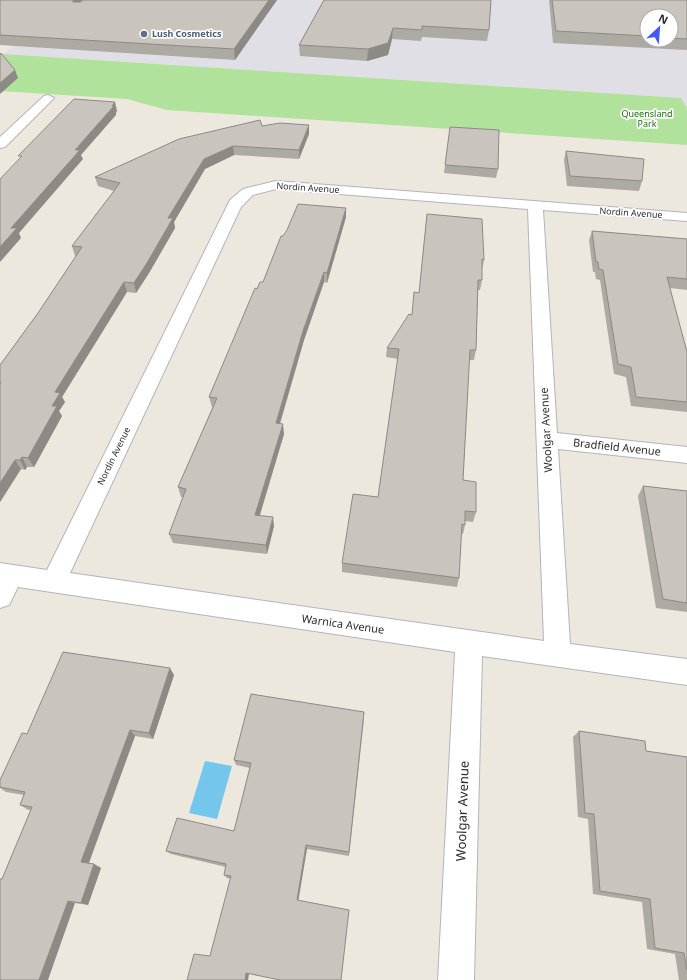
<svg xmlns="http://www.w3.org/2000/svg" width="687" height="980" viewBox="0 0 687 980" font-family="'Noto Sans',sans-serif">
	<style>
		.industrial { fill: #e1dfe6; fill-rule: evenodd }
		.green { fill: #b1e29c }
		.water { fill: #74c6ed }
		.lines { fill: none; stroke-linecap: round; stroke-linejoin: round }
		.minor-casing { stroke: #b2b4bf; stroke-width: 2 }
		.minor { fill: #fff; fill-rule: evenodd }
		.wall { fill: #ada9a3; fill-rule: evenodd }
		.shaded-wall { fill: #8d8985 }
		.building { fill: #c9c4be; stroke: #8d8985 }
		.service-dot { fill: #5c6f8a; stroke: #fff; stroke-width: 1.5 }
		.labels { text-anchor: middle; stroke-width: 3.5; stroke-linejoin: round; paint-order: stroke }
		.far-service-label { font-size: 9px; font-weight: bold; fill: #4e5e75; stroke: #fff; text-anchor: start }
		.far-park-label { font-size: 9px; fill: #28691c; stroke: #fff }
		.far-street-label { font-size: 9px; fill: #2c2c2c; stroke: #fff }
		.street-label { font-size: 11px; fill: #2c2c2c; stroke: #fff }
		.near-street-label { font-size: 13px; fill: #2c2c2c; stroke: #fff }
	</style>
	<rect width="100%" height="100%" fill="#ede8de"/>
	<path class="industrial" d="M0,0H687V108L681,98L4,54L51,14ZM647,16H671V40H647Z"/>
	<polygon class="green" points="4,54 681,98 687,108 687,145 167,110 127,99 0,91 0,55"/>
	<polygon class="water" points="205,761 232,766 217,819 189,813"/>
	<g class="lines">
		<defs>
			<g id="minor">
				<polygon points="48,95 54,98 5,147 0,148 0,137 44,96"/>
				<path d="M276,181L687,213V221L543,210L557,433L687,447V463L558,449L570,644L687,659V685L482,656L474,980H438L455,652L18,587L9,605L0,608V563L47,570L230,200L243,189ZM276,189L528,209L544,641L70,573L241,207L253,195Z"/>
			</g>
		</defs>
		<use href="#minor" class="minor-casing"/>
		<use href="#minor" class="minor"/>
	</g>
	<g class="wall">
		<polygon points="0,0 277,0 235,60 0,45"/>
		<polygon points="324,0 489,30 487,41 422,37 421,41 392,39 388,55 367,61 300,56 299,45"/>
		<path d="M549,0H687V50L553,43ZM647,16H671V40H647Z"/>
		<polygon points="309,125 309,134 299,159 234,155 205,169 174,222 175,228 149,273 136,293 127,292 62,397 65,402 59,411 62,416 34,467 27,467 25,470 21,469 0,502 0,365 38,313 76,256 75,256 72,246 114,191 98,186 95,177 262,126"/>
		<polygon points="450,127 498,169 496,178 444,173"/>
		<polygon points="566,151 642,181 639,191 567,186 564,160"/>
		<polygon points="427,214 484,260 482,269 482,280 480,290 478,290 476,350 474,360 469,360 463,480 476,512 473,522 465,521 465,525 463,534 461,534 459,578 457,587 342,572 342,563 378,497 398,359 386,357 387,348 412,315 419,293"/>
		<polygon points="346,217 327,283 324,282 304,340 280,424 284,434 260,515 274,526 267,554 173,543 169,534 183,497 181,497 178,487 213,407 212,407 209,397 257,289 263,282 283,236"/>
		<polygon points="592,231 687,239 687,290 670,288 687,352 687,412 631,406 626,377 614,374 600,280 596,279 595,272 593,272 589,240"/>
		<polygon points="643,486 687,491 687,612 656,608 638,496"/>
		<polygon points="174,675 153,739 135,736 89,863 94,864 101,868 88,905 75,903 2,879 31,810 28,810 20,805 24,795 6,792 0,788 0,780 27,734"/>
		<polygon points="364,719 349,856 307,849 210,956 231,879 227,878 224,875 226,867 171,854 166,851 234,831 250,768 236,765 234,760"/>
		<polygon points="579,731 646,751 687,757 687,980 679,980 675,954 647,949 642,902 593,894 588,819 578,817 573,737"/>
	</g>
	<g class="shaded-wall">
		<polygon points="73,0 83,0 76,6 73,2"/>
		<polygon points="269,0 277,0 235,60 234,49"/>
		<polygon points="393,28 392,39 388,55 367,61 368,49"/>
		<polygon points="15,70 18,78 0,94 0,83"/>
		<polygon points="115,102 117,111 116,113 116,115 81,155 83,159 19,233 21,238 0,262 0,247 11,228"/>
		<polygon points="309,125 309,134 299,159 299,150"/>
		<polygon points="233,146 234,155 205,169 174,222 175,228 149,273 136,293 134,283 168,218 204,159"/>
		<polygon points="346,208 346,217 327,283 327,273"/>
		<polygon points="324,272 324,282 304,340 277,433 276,423 303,331"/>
		<polygon points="124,282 127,292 62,397 65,402 59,411 62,416 34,467 28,458 52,406 55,392"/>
		<polygon points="283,424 284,434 257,524 255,515"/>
		<polygon points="22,457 27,467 25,470 20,460"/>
		<polygon points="15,460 21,469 0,502 0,483"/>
		<polygon points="273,517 274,526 267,554 266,545"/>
		<polygon points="170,668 174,675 153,739 149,733"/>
		<polygon points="130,730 135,736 88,865 81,862"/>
		<polygon points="306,845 307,849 298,903 297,900"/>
		<polygon points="94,864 101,868 88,905 81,903"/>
		<polygon points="68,901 75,903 48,980 39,980"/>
		<polygon points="246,973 249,974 248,980 245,980"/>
	</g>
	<g class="building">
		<polygon points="0,0 73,0 73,2 80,2 83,0 269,0 234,49 0,35"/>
		<polygon points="324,0 491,0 489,30 422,26 422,30 393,28 388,43 368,49 299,45"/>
		<polygon points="552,0 687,0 687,39 671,38 671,16 647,16 647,36 556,31"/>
		<polygon points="1,53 15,70 0,83 0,54"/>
		<polygon points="74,99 115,102 112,106 114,106 75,150 80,150 11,228 17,228 0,247 0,179 22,156 18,156"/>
		<polygon points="260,120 262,126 280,123 309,125 299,150 233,146 204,159 168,218 173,218 147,263 134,283 124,282 55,392 60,393 52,406 57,406 28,458 22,457 20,460 15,460 0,483 0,384 1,382 0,382 0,365 38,313 82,247 72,246 120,183 95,177 179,139"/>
		<polygon points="450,127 499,130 498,169 445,165"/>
		<polygon points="566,151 644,159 642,181 570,176"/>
		<polygon points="298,204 346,208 327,273 324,272 303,331 276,423 283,424 255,515 273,517 266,545 169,534 186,489 178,487 217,398 209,397 255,288 257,289 260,282 263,282 281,236 283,236 287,230"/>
		<polygon points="427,214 482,219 484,260 482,259 482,280 478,280 476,350 470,350 463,480 476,482 476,512 465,511 465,525 462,524 459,578 342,563 353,494 378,497 399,349 387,348 409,314 412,315 414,292 419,293"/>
		<polygon points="592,231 687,239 687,279 667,277 687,352 687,402 636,397 631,367 618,364 603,270 599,269 598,262 596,262"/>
		<polygon points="643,486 687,491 687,603 663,599"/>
		<polygon points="63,652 170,668 149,733 130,730 81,862 94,864 81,903 68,901 39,980 0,980 0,879 2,879 32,807 20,805 25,792 0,787 0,780 22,733 27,734"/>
		<polygon points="251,694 364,712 349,852 306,845 297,900 349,910 341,980 280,980 246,973 245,980 187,980 194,954 210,956 231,876 224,875 226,864 166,851 177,818 234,831 251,763 234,760"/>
		<polygon points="579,731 645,741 646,751 687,757 687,970 684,953 655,948 650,899 600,891 594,814 585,813"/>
	</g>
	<circle class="service-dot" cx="144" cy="34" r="4"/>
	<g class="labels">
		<g class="far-service-label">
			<text x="152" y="37">Lush Cosmetics</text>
		</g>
		<g class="far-park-label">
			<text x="647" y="117">Queensland<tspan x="647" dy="10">Park</tspan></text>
		</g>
		<g class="far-street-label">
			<text transform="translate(308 188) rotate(4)" y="3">Nordin Avenue</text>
			<text transform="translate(631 213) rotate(4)" y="3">Nordin Avenue</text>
			<text transform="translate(114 456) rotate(-64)" y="3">Nordin Avenue</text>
		</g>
		<g class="street-label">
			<text transform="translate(546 430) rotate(-93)" y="4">Woolgar Avenue</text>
			<text transform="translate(617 447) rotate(6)" y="4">Bradfield Avenue</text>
			<text transform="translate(343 624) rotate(8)" y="4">Warnica Avenue</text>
		</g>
		<g class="near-street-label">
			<text transform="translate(462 811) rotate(-88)" y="5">Woolgar Avenue</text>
		</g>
	</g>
	<g transform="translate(659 28) rotate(26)"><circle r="19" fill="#ffffff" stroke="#ababab"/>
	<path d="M0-3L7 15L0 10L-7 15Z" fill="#425af7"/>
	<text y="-6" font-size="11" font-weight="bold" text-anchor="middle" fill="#2c2c2c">N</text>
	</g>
</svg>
